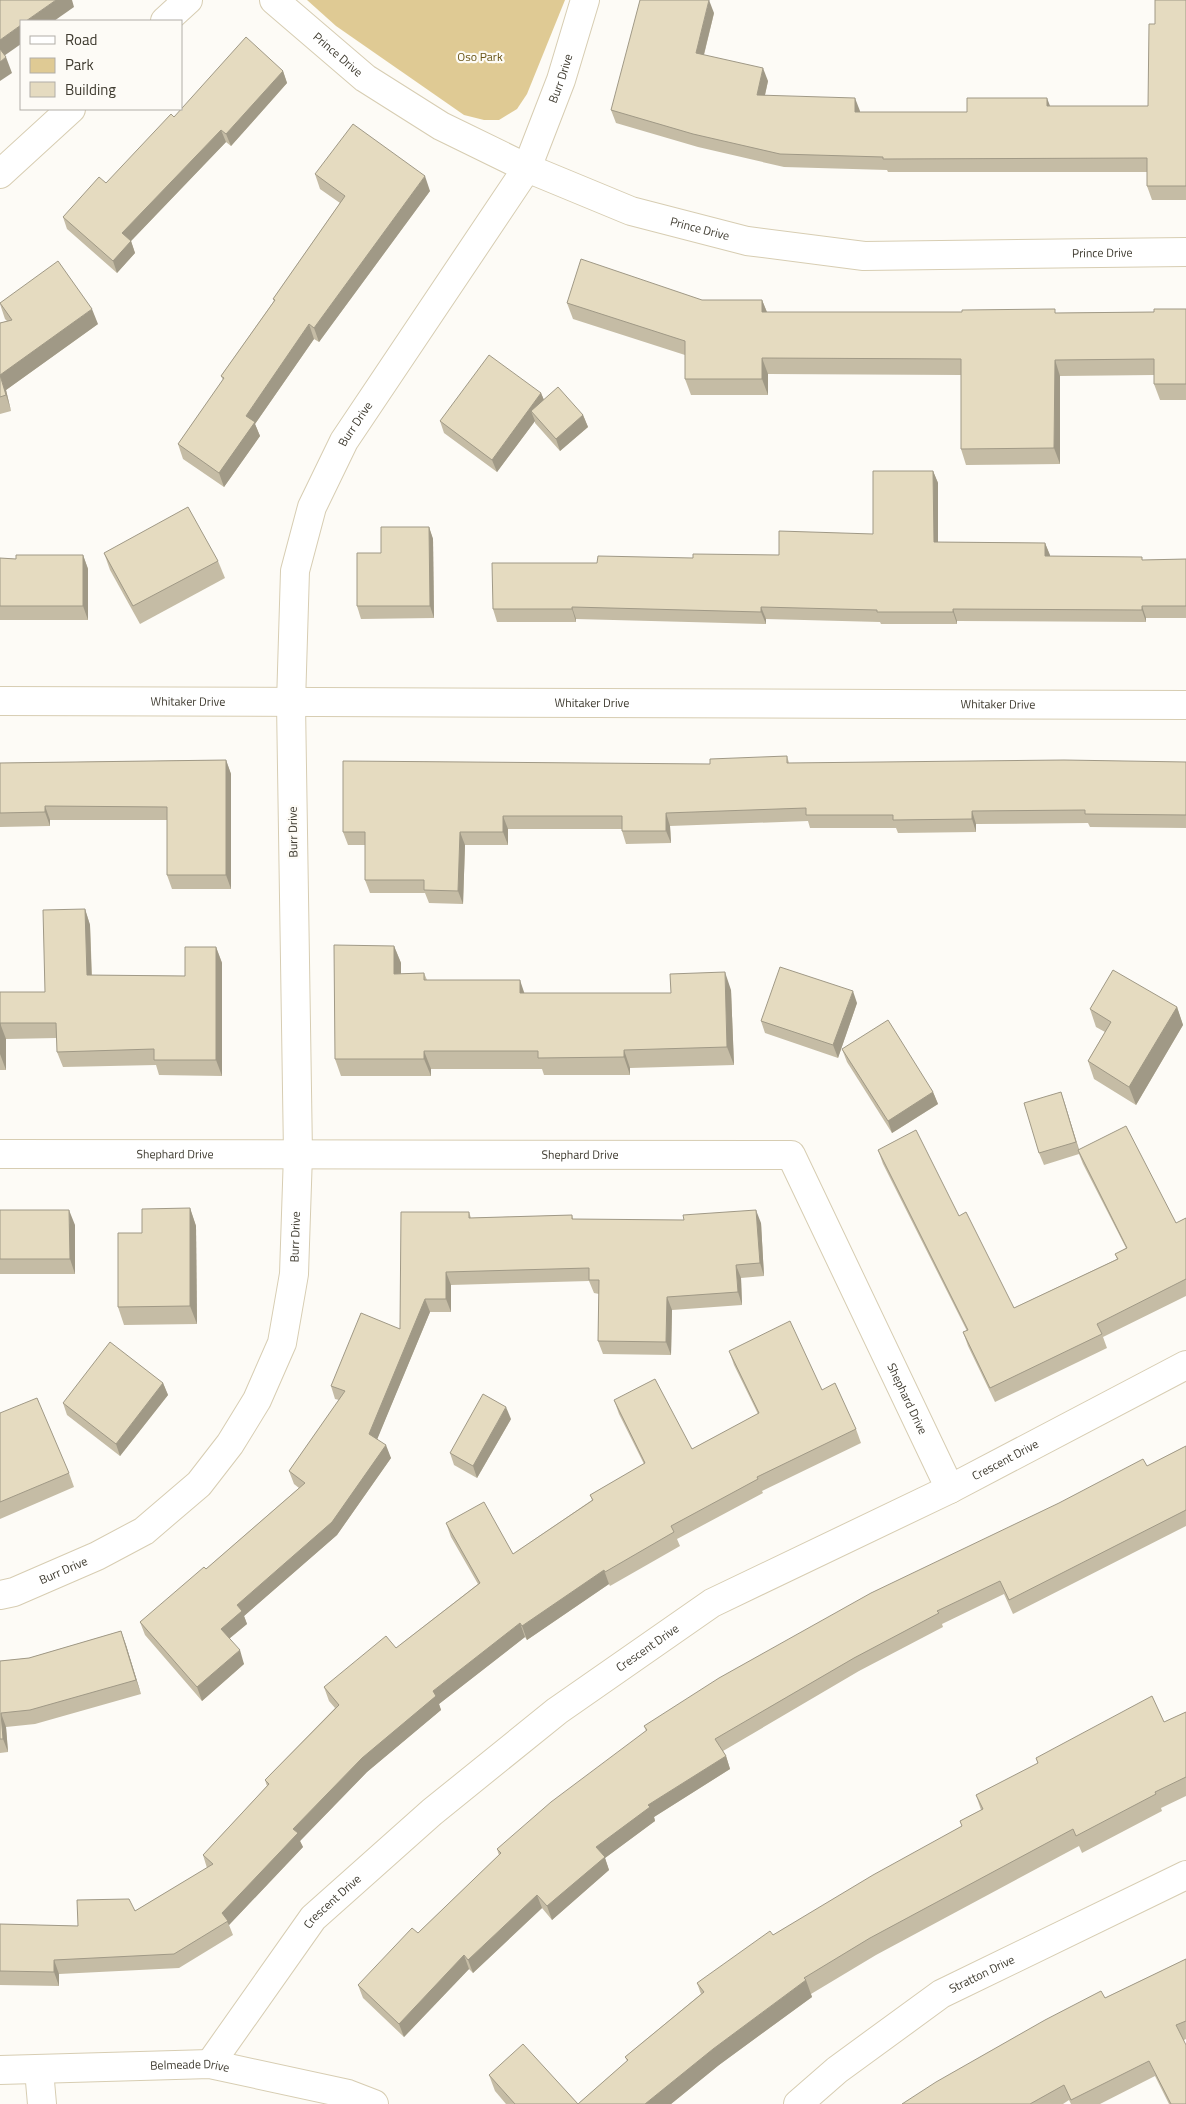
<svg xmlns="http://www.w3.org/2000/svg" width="1186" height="2104" viewBox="0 0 1186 2104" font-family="'Titillium Web',sans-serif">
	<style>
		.green { fill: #dfca94 }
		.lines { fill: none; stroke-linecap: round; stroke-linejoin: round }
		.minor-casing { stroke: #d7cdb2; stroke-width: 30 }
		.tertiary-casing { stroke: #d7cdb2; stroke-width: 30 }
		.minor { stroke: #fff; stroke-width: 28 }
		.tertiary { stroke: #fff; stroke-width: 28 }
		.wall { fill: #c5bca5 }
		.shaded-wall { fill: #a09986 }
		.building { fill: #e5dbc0; stroke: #a09986 }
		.labels { text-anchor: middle; stroke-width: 4.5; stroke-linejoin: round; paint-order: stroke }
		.street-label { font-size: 12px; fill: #3f3b30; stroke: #fdfbf6 }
		.park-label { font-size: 12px; fill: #685415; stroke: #fdfbf6 }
	</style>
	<rect width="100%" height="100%" fill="#fdfbf6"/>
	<polygon class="green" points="307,0 565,0 527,94 517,109 499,120 484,120 464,115 336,26"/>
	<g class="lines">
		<defs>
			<g id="minor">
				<path id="s1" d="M274,0L365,78L441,126L527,168L631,211L747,241L864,256L1186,252"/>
				<polyline points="165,21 188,0"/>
				<polyline points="0,174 71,109"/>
				<path id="s2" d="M0,701L1186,705"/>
				<path id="s3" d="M0,1154L791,1155L950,1489"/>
				<path id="s4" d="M0,1595L14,1592L97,1556L144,1531L199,1484L230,1444L257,1400L282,1343L294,1274L298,1154L291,703L295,571L312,507L344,441L527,168L561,80L585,0"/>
				<path id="s5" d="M210,2064L313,1918L432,1812L557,1711L712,1603L950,1489L1186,1365"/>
				<polyline points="39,2070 42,2104"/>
				<path id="s6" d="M798,2104L837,2070L941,1994L1186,1875"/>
			</g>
			<g id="tertiary">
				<path id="s7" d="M0,2070L210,2064L348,2094L374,2104"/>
			</g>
		</defs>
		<use href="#minor" class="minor-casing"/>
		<use href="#tertiary" class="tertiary-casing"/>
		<use href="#minor" class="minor"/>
		<use href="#tertiary" class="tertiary"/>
	</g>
	<g class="wall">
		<polygon points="1186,0 1186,200 1152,200 1147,186 1147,172 888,172 887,170 784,167 698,147 616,123 611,110 714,13 704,55 768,81 765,95 860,112 967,112 1050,106 1148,106 1155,24"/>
		<polygon points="283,71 287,83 231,146 226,142 131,241 135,253 117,273 67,229 63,217 106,183 174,117"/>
		<polygon points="315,174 430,191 319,342 314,339 255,424 260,436 224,487 183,459 178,444 223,380 221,376 274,301 273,299 340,203 320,189"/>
		<polygon points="702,300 762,300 767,312 1056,313 1154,312 1186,309 1186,400 1160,400 1154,384 1154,375 1060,376 1060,464 966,465 961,449 961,375 768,374 768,395 691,395 685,379 685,355 573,319 567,303"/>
		<polygon points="0,304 98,324 6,390 11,411 0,414 0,323 7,321 5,319"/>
		<polygon points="541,393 544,400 583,415 588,427 560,451 535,423 535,421 497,472 444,433 440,421"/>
		<polygon points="933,471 938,483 938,542 1045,543 1050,556 1143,560 1186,559 1186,618 1146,618 1146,622 957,621 957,624 881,624 880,622 766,619 766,624 576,619 576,622 497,622 493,609 597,563 779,555 873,534"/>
		<polygon points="429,527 433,539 434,618 361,619 357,606"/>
		<polygon points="104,553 218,561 225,578 140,624 110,570"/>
		<polygon points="83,555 88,569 88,620 0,620 0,558 16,559"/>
		<polygon points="787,756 789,763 1186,762 1186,828 1090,827 1088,823 976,824 976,832 898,833 896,828 810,828 808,821 670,826 671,843 626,844 622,831 622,829 508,829 508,845 465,845 463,904 429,903 425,893 370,893 365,880 365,845 348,845 343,832 710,764"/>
		<polygon points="226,760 231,774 231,889 172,889 167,875 167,820 50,820 50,826 0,827 0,763"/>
		<polygon points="85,909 90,925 92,975 185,976 216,947 222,963 222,1076 159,1075 156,1065 63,1067 57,1052 57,1038 6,1039 6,1070 0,1070 0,992 45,992"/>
		<polygon points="394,946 401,963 401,974 424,973 427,980 524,993 671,993 731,990 734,1065 630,1068 630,1075 544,1075 542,1069 431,1069 431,1076 341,1076 335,1059"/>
		<polygon points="857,1003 838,1058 765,1033 761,1021"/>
		<polygon points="1177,1007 1183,1025 1136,1105 1094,1079 1088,1061 1105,1032 1096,1027 1090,1009"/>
		<polygon points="842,1049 933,1092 938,1104 892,1133 847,1062"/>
		<polygon points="1061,1092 1079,1149 1176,1223 1186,1218 1186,1296 1103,1337 1107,1348 995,1402 968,1346 963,1332 967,1331 883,1164 878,1150 959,1216 1014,1308 1117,1259 1115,1254 1126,1248 1083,1164 1079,1154 1044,1165 1039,1153"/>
		<polygon points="190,1208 196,1226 197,1324 124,1325 118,1307 142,1233"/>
		<polygon points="0,1210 75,1225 75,1274 0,1274"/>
		<polygon points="469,1212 471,1218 572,1215 573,1219 761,1223 764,1276 741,1278 742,1305 672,1310 671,1355 603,1354 598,1341 599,1294 594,1293 589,1281 451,1285 451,1312 430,1312 377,1439 391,1458 337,1535 244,1616 247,1624 229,1639 244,1664 202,1701 145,1635 140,1622 206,1569 299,1488 294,1484 289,1471 339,1400 335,1399 331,1386 400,1329"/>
		<polygon points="729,1351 822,1390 856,1429 861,1443 762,1491 763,1493 677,1539 680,1546 610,1586 609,1584 527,1640 525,1637 439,1704 441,1710 367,1772 300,1841 303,1847 229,1925 233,1935 179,1968 59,1974 59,1986 0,1985 0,1924 78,1926 135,1911 207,1868 203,1855 267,1786 265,1780 335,1708 329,1701 324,1687 396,1648 478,1584 451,1537 446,1523 513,1554 592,1500 590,1495 644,1464 619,1414 614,1400 692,1449 758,1414 734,1365"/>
		<polygon points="163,1383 168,1395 120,1456 67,1415 63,1403"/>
		<polygon points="0,1413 69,1473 74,1487 0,1519"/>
		<polygon points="511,1419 477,1478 454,1465 450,1453"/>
		<polygon points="1186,1446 1186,1526 1013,1614 1004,1594 942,1624 943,1627 859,1671 723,1751 726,1756 730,1769 654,1817 655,1821 605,1858 609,1870 552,1920 542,1908 473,1973 469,1969 404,2037 363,1998 358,1985 418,1933 499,1855 497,1849 646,1731 644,1726"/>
		<polygon points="121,1631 126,1645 141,1694 35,1724 6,1727 8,1752 0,1753 0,1661 29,1658"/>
		<polygon points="1186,1712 1186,1796 1161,1808 1162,1811 1082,1853 1079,1846 876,1955 811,1994 812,1997 719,2065 671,2104 578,2104 627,2061 625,2057 701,1994 697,1983 773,1935 962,1826 960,1821 981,1810 976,1795 1038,1764 1036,1758 1164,1722"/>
		<polygon points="1186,1959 1186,2039 1184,2040 1186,2104 1169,2104 1155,2076 1100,2104 1071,2104 1069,2100 1063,2104 902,2104 1105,1998"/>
		<polygon points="489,2075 578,2104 506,2104 495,2091"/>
	</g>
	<g class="shaded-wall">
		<polygon points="56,0 72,0 74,7 54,21 26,21"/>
		<polygon points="709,0 714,13 701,66 696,53"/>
		<polygon points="21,25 21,44 1,58 0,55 0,40"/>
		<polygon points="6,57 12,73 0,81 0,62"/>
		<polygon points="763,68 768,81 762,108 757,95"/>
		<polygon points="283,71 287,83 231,146 226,134"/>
		<polygon points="855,98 860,111 860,125 855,112"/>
		<polygon points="1047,98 1052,111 1047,106"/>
		<polygon points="221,130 226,142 131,241 135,253 117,273 113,261 122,233"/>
		<polygon points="425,176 430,191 319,342 314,328"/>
		<polygon points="762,300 768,315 762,312"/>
		<polygon points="92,309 98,324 6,390 11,411 6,395 0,375"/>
		<polygon points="309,324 314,339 255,424 260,436 224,487 219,473 246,416"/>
		<polygon points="762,358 768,374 768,395 762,379"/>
		<polygon points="1055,360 1060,376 1060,464 1054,448"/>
		<polygon points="541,393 546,405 531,411 535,421 497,472 492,460"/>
		<polygon points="583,415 588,427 560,451 556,439"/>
		<polygon points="933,471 938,483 938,554 934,542"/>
		<polygon points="429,527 433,539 434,618 430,606"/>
		<polygon points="1045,543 1050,555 1050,568 1045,556"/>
		<polygon points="83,555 88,569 88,620 83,606"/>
		<polygon points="1142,606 1146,618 1146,622 1142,610"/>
		<polygon points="572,607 576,619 576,622 572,609"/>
		<polygon points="761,607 766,619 766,624 761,612"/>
		<polygon points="953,609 957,621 957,624 953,612"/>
		<polygon points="226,760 231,774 231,889 226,875"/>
		<polygon points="45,806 50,820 50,826 45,812"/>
		<polygon points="972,811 976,824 976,832 972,819"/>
		<polygon points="666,813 670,826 671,843 666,831"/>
		<polygon points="503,816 508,829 508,845 503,832"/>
		<polygon points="460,832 465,845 463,904 458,891"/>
		<polygon points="85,909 90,925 92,991 87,975"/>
		<polygon points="394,946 401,963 401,991 394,974"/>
		<polygon points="216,947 222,963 222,1076 216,1060"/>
		<polygon points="725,972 731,990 734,1065 727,1047"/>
		<polygon points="520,980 526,998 520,993"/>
		<polygon points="853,991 857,1003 838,1058 833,1045"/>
		<polygon points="1177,1007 1183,1025 1136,1105 1129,1087"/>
		<polygon points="0,1023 6,1039 6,1070 0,1054"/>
		<polygon points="624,1050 630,1068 630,1075 624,1057"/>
		<polygon points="424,1051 431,1069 431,1076 424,1059"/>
		<polygon points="933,1092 938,1104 892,1133 888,1121"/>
		<polygon points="1061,1092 1065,1104 1080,1154 1076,1142"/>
		<polygon points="190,1208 196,1226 197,1324 190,1306"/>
		<polygon points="69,1210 75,1225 75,1274 70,1259"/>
		<polygon points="756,1210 761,1223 764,1276 760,1263"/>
		<polygon points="736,1265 741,1278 742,1305 738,1292"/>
		<polygon points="446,1272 451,1285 451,1312 446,1299"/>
		<polygon points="667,1297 672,1310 671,1355 666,1342"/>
		<polygon points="425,1299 430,1312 374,1447 369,1434"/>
		<polygon points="163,1383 168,1395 120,1456 116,1444"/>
		<polygon points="506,1407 511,1419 477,1478 473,1466"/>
		<polygon points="386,1445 391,1458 337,1535 244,1616 247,1624 225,1642 221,1629 237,1605"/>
		<polygon points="604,1570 609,1584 527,1640 522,1626"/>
		<polygon points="520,1623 525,1637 439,1704 441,1710 367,1772 300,1841 303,1847 229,1925 222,1913 293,1829 362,1758 433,1691"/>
		<polygon points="121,1631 126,1645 141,1694 136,1680"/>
		<polygon points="240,1650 244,1664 202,1701 197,1687"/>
		<polygon points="1,1713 6,1727 8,1752 3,1739"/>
		<polygon points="726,1756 730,1769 654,1817 655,1821 605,1858 609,1870 552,1920 547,1906 596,1847 648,1805"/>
		<polygon points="537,1895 542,1908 473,1973 468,1960"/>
		<polygon points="464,1955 469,1969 404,2037 399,2024"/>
		<polygon points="54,1960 59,1974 59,1986 54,1972"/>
		<polygon points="806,1980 812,1997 719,2065 671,2104 645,2104 713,2049"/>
	</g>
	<g class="building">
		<polygon points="0,0 56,0 26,21 21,21 21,25 0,40"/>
		<polygon points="640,0 709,0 696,53 763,68 757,95 855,98 855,112 967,112 967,98 1047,98 1047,106 1148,106 1149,24 1155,24 1155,0 1186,0 1186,186 1147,186 1147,158 883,159 883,157 780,154 693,134 611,110"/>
		<polygon points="246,37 283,71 226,134 221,130 122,233 131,241 113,261 63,217 99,177 106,183 171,114 174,117"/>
		<polygon points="0,49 6,57 0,62"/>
		<polygon points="353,124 425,176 314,328 309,324 246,416 255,422 219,473 178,444 224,378 221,376 275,300 273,299 345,196 315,174"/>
		<polygon points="581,259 702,300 762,300 762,312 962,312 962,310 1055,309 1055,313 1154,312 1154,309 1186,309 1186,384 1154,384 1154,359 1055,360 1054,448 961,449 961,359 762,358 762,379 685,379 685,341 567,303"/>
		<polygon points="58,261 92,309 0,375 0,323 12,320 0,303"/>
		<polygon points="489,355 541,393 492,460 440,421"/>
		<polygon points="0,375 6,395 0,397"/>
		<polygon points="558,387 583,415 556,439 531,411"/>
		<polygon points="873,471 933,471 934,542 1045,543 1045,556 1142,557 1142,560 1186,559 1186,606 1142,606 1142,610 953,609 953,612 877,612 877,610 761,607 761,612 572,607 572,609 493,609 492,563 597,563 598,556 693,558 693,554 779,555 779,531 873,534"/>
		<polygon points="188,507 218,561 133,606 104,553"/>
		<polygon points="381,527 429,527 430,606 357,606 357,553 381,553"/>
		<polygon points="16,555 83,555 83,606 0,606 0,558 16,559"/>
		<polygon points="787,756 787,763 1064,760 1186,762 1186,815 1085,814 1085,810 972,811 972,819 893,820 893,815 806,815 806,808 666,813 666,831 622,831 622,816 503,816 503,832 460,832 458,891 424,890 424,880 365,880 365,832 343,832 343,761 710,764 710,759"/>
		<polygon points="226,760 226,875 167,875 167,807 45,806 45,812 0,813 0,763"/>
		<polygon points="85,909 87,975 185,976 185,947 216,947 216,1060 154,1060 154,1049 57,1052 56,1023 0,1023 0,1054 0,992 45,992 43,910"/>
		<polygon points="334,945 394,946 394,974 424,973 424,980 520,980 520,993 671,993 670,974 725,972 727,1047 624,1050 624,1057 538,1058 538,1051 424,1051 424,1059 335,1059"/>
		<polygon points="780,967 853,991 833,1045 761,1021"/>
		<polygon points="1113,970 1177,1007 1129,1087 1088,1061 1111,1022 1090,1009"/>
		<polygon points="888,1020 933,1092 888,1121 842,1049"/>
		<polygon points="1061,1092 1076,1142 1039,1153 1024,1103"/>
		<polygon points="1126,1126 1176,1223 1186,1218 1186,1279 1097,1324 1102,1334 990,1388 963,1332 968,1330 878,1150 916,1130 959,1216 966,1212 1014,1308 1118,1259 1115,1254 1127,1248 1078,1150"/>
		<polygon points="190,1208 190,1306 118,1307 118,1233 142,1233 142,1209"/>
		<polygon points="0,1210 69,1210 70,1259 0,1259"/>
		<polygon points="756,1210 760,1263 736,1265 738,1292 667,1297 666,1342 598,1341 599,1280 589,1280 589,1268 446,1272 446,1299 425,1299 369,1434 386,1445 332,1522 237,1605 242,1611 221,1629 240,1650 197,1687 140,1622 204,1567 206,1569 305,1483 289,1471 345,1391 331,1386 361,1313 400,1329 401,1212 469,1212 469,1218 572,1215 572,1219 684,1220 683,1215"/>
		<polygon points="790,1321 822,1390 835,1383 856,1429 757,1477 758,1479 671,1526 674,1532 605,1572 604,1570 522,1626 520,1623 433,1691 436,1696 362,1758 293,1829 298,1833 222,1913 228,1921 174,1954 54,1960 54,1972 0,1971 0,1924 78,1926 77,1900 129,1899 135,1911 213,1864 203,1855 269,1784 265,1780 339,1705 324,1687 386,1636 396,1648 480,1583 446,1523 484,1502 513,1554 593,1500 590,1495 645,1463 614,1400 655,1379 692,1449 759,1413 729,1351"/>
		<polygon points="110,1342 163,1383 116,1444 63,1403"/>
		<polygon points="483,1394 506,1407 473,1466 450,1453"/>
		<polygon points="37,1398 69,1473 0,1502 0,1413"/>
		<polygon points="1186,1446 1186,1510 1009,1600 1000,1581 937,1611 939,1613 854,1658 715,1739 726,1756 648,1805 650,1807 596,1847 605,1857 547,1906 537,1895 468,1960 464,1955 399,2024 358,1985 412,1928 418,1933 501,1853 497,1849 551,1802 647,1730 644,1726 719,1678 871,1593 1059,1503 1143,1459 1147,1466"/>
		<polygon points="121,1631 136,1680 30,1710 1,1713 3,1739 0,1739 0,1661 29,1658"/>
		<polygon points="1152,1696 1164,1722 1186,1712 1186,1777 1155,1792 1156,1794 1076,1836 1073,1829 870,1938 804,1978 806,1980 713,2049 645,2104 578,2104 628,2060 625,2057 704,1992 697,1983 770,1931 773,1935 873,1875 962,1826 960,1821 983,1809 976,1795 1038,1763 1036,1758"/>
		<polygon points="1186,1959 1186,2021 1176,2025 1186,2045 1186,2104 1171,2104 1149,2061 1071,2100 1064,2085 1030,2104 902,2104 936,2082 1045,2020 1101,1991 1105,1998"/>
		<polygon points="523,2044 578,2104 515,2104 489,2075"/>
	</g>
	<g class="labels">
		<g class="street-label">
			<text dy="4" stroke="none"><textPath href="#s1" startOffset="84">Prince Drive</textPath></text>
			<text dy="4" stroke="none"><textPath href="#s4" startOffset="1732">Burr Drive</textPath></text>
			<text dy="4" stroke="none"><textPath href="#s1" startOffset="489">Prince Drive</textPath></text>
			<text dy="4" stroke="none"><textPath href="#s1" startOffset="894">Prince Drive</textPath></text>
			<text dy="4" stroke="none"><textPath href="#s4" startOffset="1328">Burr Drive</textPath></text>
			<text dy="4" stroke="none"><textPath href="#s2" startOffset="188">Whitaker Drive</textPath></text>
			<text dy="4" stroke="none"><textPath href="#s2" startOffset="592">Whitaker Drive</textPath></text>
			<text dy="4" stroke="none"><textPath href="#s2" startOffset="998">Whitaker Drive</textPath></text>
			<text transform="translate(293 832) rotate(-91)" y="4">Burr Drive</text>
			<text dy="4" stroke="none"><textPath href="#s3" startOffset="175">Shephard Drive</textPath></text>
			<text dy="4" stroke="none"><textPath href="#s3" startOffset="580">Shephard Drive</textPath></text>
			<text dy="4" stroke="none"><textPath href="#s4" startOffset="502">Burr Drive</textPath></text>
			<text dy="4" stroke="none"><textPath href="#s3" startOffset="1061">Shephard Drive</textPath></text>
			<text dy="4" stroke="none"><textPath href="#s5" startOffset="1014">Crescent Drive</textPath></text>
			<text dy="4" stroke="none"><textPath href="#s4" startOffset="68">Burr Drive</textPath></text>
			<text dy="4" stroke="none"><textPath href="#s5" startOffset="609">Crescent Drive</textPath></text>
			<text dy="4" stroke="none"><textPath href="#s5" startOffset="204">Crescent Drive</textPath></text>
			<text dy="4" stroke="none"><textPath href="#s6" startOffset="226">Stratton Drive</textPath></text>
			<text dy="4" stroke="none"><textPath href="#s7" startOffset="190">Belmeade Drive</textPath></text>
		</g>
		<g class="park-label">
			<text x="480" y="61">Oso Park</text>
		</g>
	</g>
	<rect x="20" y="20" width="162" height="90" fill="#fdfbf6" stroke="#b1aea7"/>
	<rect x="30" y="36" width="25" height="8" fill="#ffffff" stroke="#b1aea7"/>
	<text x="65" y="45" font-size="15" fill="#3f3b30">Road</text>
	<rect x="30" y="58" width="25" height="15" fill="#dfca94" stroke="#b1aea7"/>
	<text x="65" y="70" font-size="15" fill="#3f3b30">Park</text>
	<rect x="30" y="82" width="25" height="15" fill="#e5dbc0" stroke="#b1aea7"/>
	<text x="65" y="95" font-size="15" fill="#3f3b30">Building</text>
</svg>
